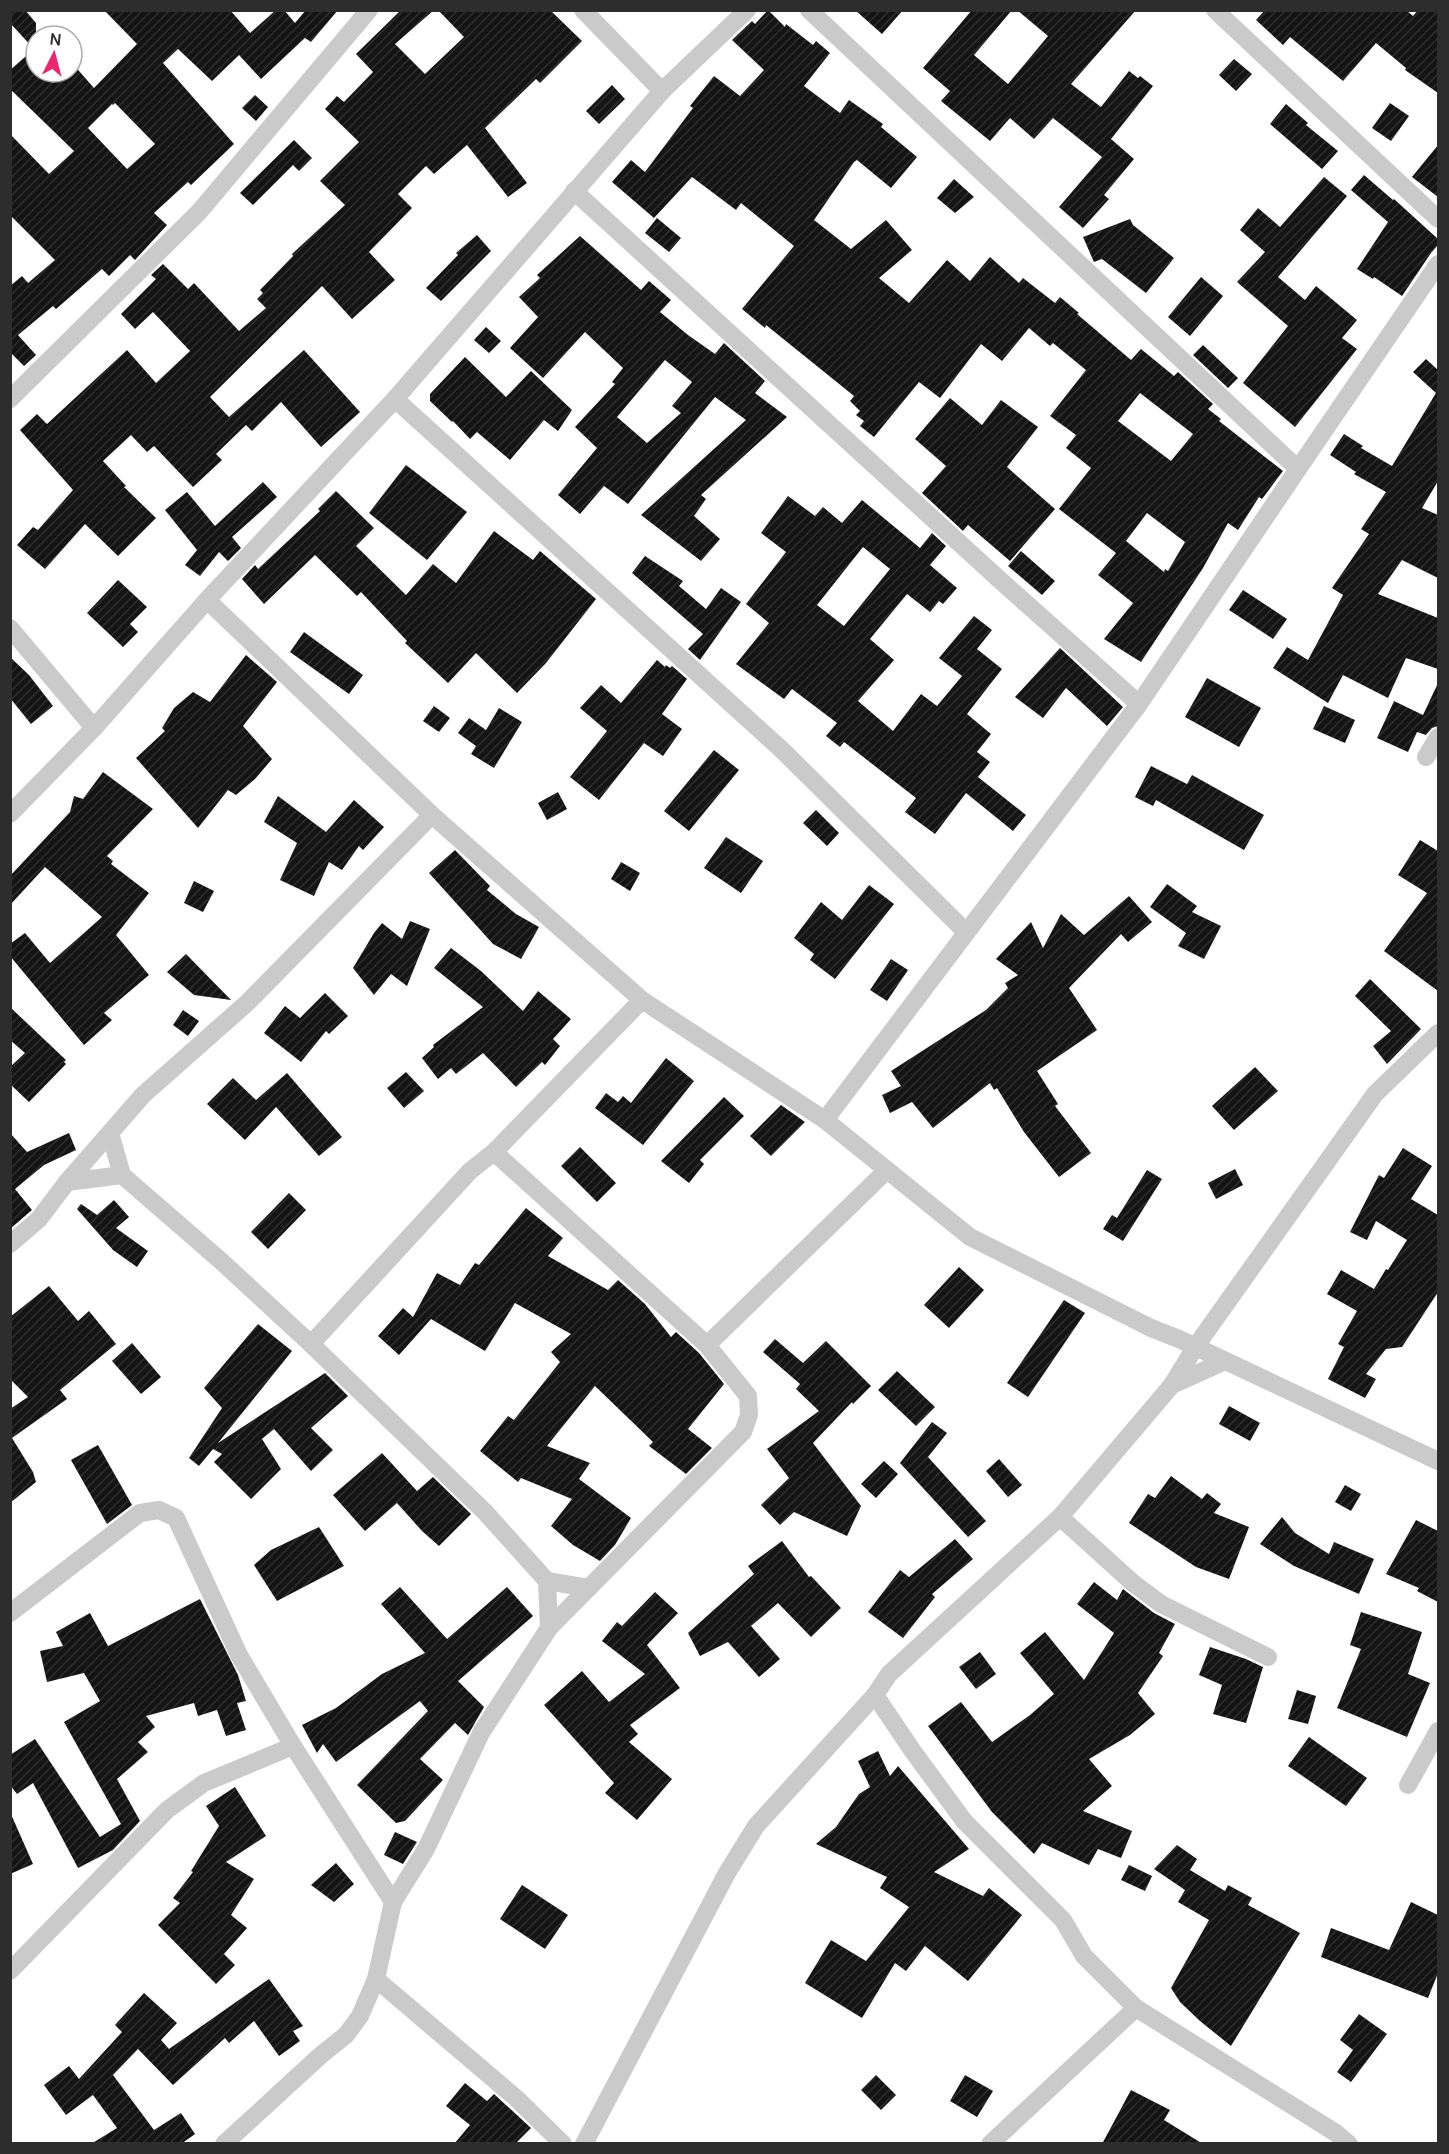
<svg xmlns="http://www.w3.org/2000/svg" width="1449" height="2154" viewBox="0 0 1449 2154" font-family="Manrope,sans-serif">
	<style>
		.building { fill: url(#building-hatch); fill-rule: evenodd }
		.lines { fill: none; stroke-linecap: round; stroke-linejoin: round }
		.street { stroke: #cacaca; stroke-width: 18 }
	</style>
	<defs>
		<pattern id="building-hatch" width="6" height="6" patternUnits="userSpaceOnUse" patternTransform="scale(1.5)"><rect width="6" height="6" fill="#141414"/><path d="M-1 1l2-2M0 6l6-6M5 7l2-2" fill="none" stroke="#2e2e2e"/></pattern>
	</defs>
	<rect width="100%" height="100%" fill="#fff"/>
	<g class="building">
		<path d="M10,10H25L36,23V72H72V63L94,88L137,44L104,10H230L250,33L276,10H284L295,23L306,10H338L311,42L305,38L261,79L239,55L212,81L178,49L163,63L234,144L191,185L188,182L154,213L167,225L135,260L130,255L109,276L102,269L56,309L53,306L18,335L36,355L24,366L10,352V286L22,276L28,283L55,260L10,215V134L49,174L74,151L10,89V70L34,49L10,23ZM115,103L155,144L127,169L88,128L112,104L113,105Z"/>
		<polygon points="401,10 434,10 395,44 425,74 464,37 438,10 550,10 582,41 540,83 536,79 485,128 527,183 508,197 467,145 434,174 426,166 398,194 412,208 369,252 395,280 352,319 322,286 210,397 229,417 304,350 360,412 321,447 281,402 252,431 246,425 216,454 222,460 193,487 154,446 147,452 131,435 103,461 126,486 124,487 156,518 118,556 85,524 45,569 17,545 33,527 38,530 73,490 20,430 37,414 47,424 127,350 156,383 190,351 153,312 135,329 121,314 156,279 151,275 163,264 188,289 194,283 239,331 266,308 257,299 263,293 260,290 293,256 292,254 345,205 320,181 359,142 325,109 337,96 344,102 373,72 356,54"/>
		<path d="M768,10L785,27L786,24L813,45L816,41L830,53L804,86L840,113L849,100L883,124L881,127L917,157L891,188L857,160L854,162L814,220L851,249L886,220L912,250L879,278L909,303L947,260L970,281L990,257L1019,283L1023,278L1055,303L1060,297L1079,313L1077,314L1131,360L1141,349L1174,376L1178,372L1213,404L1208,409L1221,419L1219,421L1283,471L1262,499L1259,497L1238,530L1228,523L1203,568L1141,662L1104,639L1133,603L1098,575L1116,553L1059,509L1091,468L1066,448L1076,435L1050,416L1086,370L1053,343L1050,346L1029,328L1002,361L981,344L940,398L919,382L874,437L860,426L864,421L856,415L860,411L850,401L854,396L766,325L765,328L742,309L794,246L741,203L736,210L692,177L654,218L612,182L631,160L645,172L693,108L690,106L714,76L740,96L764,70L732,40L752,21L755,24ZM1140,393L1193,434L1171,461L1118,421ZM1147,513L1185,542L1168,571L1165,569L1164,572L1126,541Z"/>
		<polygon points="855,10 903,10 882,34"/>
		<polygon points="972,10 1012,10 974,55 1008,84 1048,36 1017,10 1136,10 1071,84 1101,107 1129,71 1138,78 1140,76 1153,86 1111,139 1134,159 1104,195 1109,199 1083,228 1059,207 1102,157 1053,118 1034,139 1010,118 990,141 941,101 950,91 923,68"/>
		<polygon points="1265,10 1406,10 1413,16 1418,10 1438,10 1438,93 1405,70 1406,68 1376,43 1343,81 1290,37 1283,45 1256,20"/>
		<polygon points="1234,59 1252,74 1236,91 1219,75"/>
		<polygon points="612,85 625,99 599,124 586,111"/>
		<polygon points="255,95 268,107 256,121 242,108"/>
		<polygon points="1390,103 1409,116 1391,141 1372,128"/>
		<polygon points="1286,104 1308,123 1306,125 1338,151 1322,169 1270,124"/>
		<polygon points="294,140 312,158 299,171 293,165 253,205 240,193"/>
		<polygon points="1438,145 1438,197 1412,177"/>
		<polygon points="1364,175 1393,200 1394,199 1438,239 1438,245 1431,253 1402,296 1374,277 1373,279 1357,269 1388,222 1351,190"/>
		<polygon points="1324,177 1347,196 1278,277 1305,300 1316,286 1357,320 1342,338 1357,349 1295,427 1243,383 1288,326 1237,282 1265,252 1240,230 1258,208 1280,227"/>
		<polygon points="954,179 974,197 955,213 937,198"/>
		<polygon points="657,218 681,238 669,252 645,233"/>
		<polygon points="1130,219 1133,225 1174,258 1146,293 1102,259 1094,262 1083,237"/>
		<polygon points="477,235 491,251 441,301 426,288 458,255 456,253"/>
		<path d="M580,236L641,290L649,281L671,300L660,312L688,335L715,354L724,343L765,381L755,393L787,417L701,495L706,499L694,516L720,539L701,561L641,515L746,420L715,397L628,504L604,486L580,514L558,495L597,448L575,427L615,384L612,382L623,368L585,332L543,378L510,348L538,317L519,297L540,278L537,275ZM665,360L692,382L672,406L681,413L647,443L617,417Z"/>
		<polygon points="1201,277 1223,296 1190,336 1168,317"/>
		<polygon points="486,327 501,341 489,353 474,340"/>
		<polygon points="1203,345 1238,378 1228,388 1193,355"/>
		<polygon points="465,357 506,397 531,371 572,410 558,431 544,420 510,460 477,432 470,439 453,421 452,422 430,401 430,394"/>
		<polygon points="1426,359 1438,370 1438,481 1422,508 1438,515 1438,578 1402,560 1378,594 1438,618 1438,669 1406,658 1388,698 1343,675 1328,703 1273,668 1287,647 1308,660 1343,595 1332,588 1369,534 1361,529 1386,492 1354,474 1356,472 1330,455 1344,434 1363,446 1361,448 1392,466 1436,393 1413,372"/>
		<polygon points="950,398 982,425 1001,400 1038,427 1007,467 1055,509 1010,561 968,525 963,531 922,493 946,466 915,439"/>
		<polygon points="406,465 467,512 427,560 369,513"/>
		<polygon points="263,482 277,497 232,537 241,548 228,561 219,552 200,576 185,565 197,550 165,510 187,492 215,526"/>
		<polygon points="336,491 374,528 356,546 406,595 433,564 456,583 494,531 533,560 540,551 596,599 546,663 517,693 476,653 448,683 405,643 407,641 361,592 357,596 315,555 264,604 242,579 255,565 258,569 320,511 318,509"/>
		<path d="M788,496L815,516L823,507L842,523L862,500L920,548L932,533L946,546L930,565L957,588L943,604L939,601L930,612L907,594L870,639L894,660L858,701L893,731L921,694L937,706L962,676L939,658L974,616L992,630L977,649L1002,669L967,714L991,734L977,752L990,762L978,777L1026,815L1013,831L966,793L935,834L905,812L916,798L844,742L840,747L826,736L837,723L792,689L784,699L736,664L769,623L746,604L786,552L761,533ZM863,547L890,569L844,626L817,605Z"/>
		<polygon points="1021,551 1055,581 1042,595 1008,566"/>
		<polygon points="645,556 683,581 679,586 706,609 721,588 741,602 700,660 688,649 703,634 632,573"/>
		<polygon points="118,580 147,607 130,624 138,632 123,647 87,613"/>
		<polygon points="1243,590 1287,619 1273,639 1229,610"/>
		<polygon points="304,632 363,675 349,694 290,652"/>
		<polygon points="1060,648 1123,707 1107,726 1066,688 1043,718 1015,697"/>
		<polygon points="246,655 277,682 243,726 272,759 255,779 236,795 228,790 198,828 136,758 165,731 162,728 174,708 193,692 210,702"/>
		<polygon points="10,657 29,675 53,706 31,724 10,698"/>
		<polygon points="657,660 665,667 666,665 670,668 672,666 687,679 662,714 682,729 663,756 644,743 599,800 570,777 607,731 580,708 601,685 621,703"/>
		<polygon points="1207,678 1261,708 1239,747 1185,717"/>
		<polygon points="1438,683 1438,726 1432,728 1426,735 1417,732 1408,752 1377,738 1394,701 1423,715"/>
		<polygon points="434,706 450,718 439,732 423,721"/>
		<polygon points="1324,706 1355,720 1345,743 1313,729"/>
		<polygon points="499,708 522,722 494,768 471,754 476,746 458,733 469,718 486,730"/>
		<polygon points="714,750 739,770 689,831 664,811"/>
		<polygon points="1151,766 1187,784 1192,775 1264,815 1244,850 1156,800 1153,806 1135,797"/>
		<polygon points="103,772 153,809 107,856 113,861 111,864 149,893 116,935 149,975 104,1013 112,1020 84,1045 10,956 10,944 25,933 50,963 102,917 45,867 10,905 10,876 70,812 74,796 83,799"/>
		<polygon points="558,792 567,809 547,820 538,803"/>
		<polygon points="278,796 326,832 354,800 384,827 363,850 359,846 342,870 329,862 314,896 280,880 297,843 264,822"/>
		<polygon points="816,810 839,833 827,846 803,823"/>
		<polygon points="726,837 763,861 741,893 704,868"/>
		<polygon points="1420,840 1438,851 1438,991 1384,951 1427,893 1398,875"/>
		<polygon points="455,850 490,886 487,890 516,914 539,927 521,959 493,944 429,873"/>
		<polygon points="621,862 640,873 630,891 611,879"/>
		<polygon points="194,881 214,891 203,912 184,903"/>
		<polygon points="1167,884 1197,906 1192,912 1221,926 1204,959 1178,946 1186,933 1150,907"/>
		<polygon points="869,885 894,904 835,979 810,960 814,954 794,938 821,902 842,920"/>
		<polygon points="1129,896 1152,922 1128,942 1121,934 1069,988 1097,1030 1037,1071 1058,1104 1055,1106 1091,1153 1059,1177 1024,1132 997,1088 994,1090 990,1083 933,1128 912,1102 890,1113 882,1095 901,1086 891,1071 986,1010 1008,988 1005,983 1018,975 996,959 1031,922 1043,948 1061,914 1084,935"/>
		<polygon points="410,921 430,929 407,986 391,974 374,995 353,968 374,933 382,923 402,939"/>
		<polygon points="451,948 481,971 523,1011 538,991 571,1019 553,1039 560,1046 545,1065 542,1062 516,1087 483,1053 456,1074 451,1068 438,1079 422,1058 434,1047 433,1045 483,1007 434,968"/>
		<polygon points="186,954 231,1000 194,995 167,972"/>
		<polygon points="891,959 908,970 887,1001 870,990"/>
		<polygon points="1370,979 1421,1029 1387,1064 1373,1046 1391,1031 1355,996"/>
		<polygon points="325,993 348,1016 329,1034 326,1031 301,1062 264,1033 285,1006 300,1018"/>
		<polygon points="10,1007 66,1060 64,1062 66,1064 29,1102 10,1084 10,1067 25,1053 10,1040"/>
		<polygon points="183,1010 199,1021 188,1036 173,1025"/>
		<polygon points="666,1058 694,1081 643,1145 595,1108 606,1093 618,1102 623,1096 631,1103"/>
		<polygon points="1255,1067 1278,1091 1234,1130 1212,1106"/>
		<polygon points="406,1072 424,1091 404,1108 387,1088"/>
		<polygon points="287,1073 342,1137 319,1156 276,1107 245,1140 207,1104 233,1078 256,1100"/>
		<polygon points="724,1097 744,1116 700,1160 704,1164 689,1183 661,1161"/>
		<polygon points="781,1105 805,1122 771,1156 750,1136"/>
		<polygon points="10,1133 27,1152 69,1133 76,1150 44,1165 15,1189 32,1210 10,1229"/>
		<polygon points="580,1147 616,1183 597,1202 561,1166"/>
		<polygon points="1403,1148 1432,1166 1411,1199 1438,1215 1438,1292 1402,1347 1386,1349 1366,1374 1376,1379 1365,1398 1328,1379 1344,1347 1338,1344 1357,1311 1327,1294 1341,1270 1374,1289 1386,1269 1388,1270 1407,1240 1376,1221 1367,1240 1350,1232 1379,1175 1384,1178"/>
		<polygon points="1235,1169 1243,1185 1216,1199 1208,1183"/>
		<polygon points="1147,1170 1162,1179 1123,1241 1103,1229 1112,1215 1117,1218"/>
		<polygon points="289,1193 306,1210 268,1249 251,1232"/>
		<polygon points="114,1200 129,1217 116,1228 148,1251 137,1267 113,1250 77,1209 81,1204 97,1215"/>
		<polygon points="526,1208 563,1238 548,1256 608,1290 618,1280 645,1304 671,1337 676,1332 699,1353 724,1384 688,1429 712,1448 686,1474 649,1446 653,1442 595,1386 547,1446 590,1463 579,1479 631,1518 615,1545 600,1561 573,1545 551,1526 572,1499 521,1478 518,1482 480,1451 508,1416 514,1420 560,1362 551,1352 571,1334 515,1303 485,1351 431,1319 399,1355 378,1336 403,1308 413,1317 437,1273 460,1285 475,1263 479,1265"/>
		<polygon points="959,1267 984,1290 949,1328 924,1305"/>
		<polygon points="49,1286 78,1321 89,1311 116,1344 60,1390 67,1399 12,1438 33,1472 36,1482 10,1503 10,1409 28,1397 10,1379 10,1317"/>
		<polygon points="1064,1300 1085,1313 1028,1397 1007,1383"/>
		<polygon points="258,1324 292,1351 218,1443 325,1373 348,1396 311,1428 333,1450 311,1471 274,1429 262,1439 281,1469 251,1499 214,1462 222,1454 213,1449 199,1466 189,1458 222,1408 204,1388"/>
		<polygon points="775,1339 803,1363 826,1341 871,1386 853,1404 852,1402 813,1443 861,1506 847,1536 794,1512 780,1525 761,1505 789,1478 767,1449 819,1411 796,1389 800,1384 763,1352"/>
		<polygon points="132,1343 161,1377 141,1394 112,1361"/>
		<polygon points="897,1371 935,1407 916,1426 878,1390"/>
		<polygon points="1229,1406 1260,1423 1250,1441 1219,1424"/>
		<polygon points="932,1422 947,1433 928,1457 986,1521 968,1537 900,1463"/>
		<polygon points="98,1445 132,1505 107,1524 71,1460"/>
		<polygon points="382,1453 417,1491 433,1477 471,1514 439,1546 422,1531 397,1503 365,1531 333,1495"/>
		<polygon points="999,1459 1022,1485 1008,1497 986,1471"/>
		<polygon points="884,1461 898,1474 876,1498 861,1484"/>
		<polygon points="1171,1476 1202,1499 1207,1493 1221,1504 1214,1513 1249,1527 1229,1579 1196,1567 1129,1523 1148,1494 1155,1498"/>
		<polygon points="1345,1485 1361,1494 1351,1511 1335,1502"/>
		<polygon points="1282,1517 1295,1533 1329,1554 1334,1542 1374,1559 1359,1594 1294,1566 1260,1544"/>
		<polygon points="1416,1520 1438,1531 1438,1602 1417,1591 1419,1588 1386,1574"/>
		<polygon points="319,1527 344,1566 277,1601 254,1565 271,1550"/>
		<polygon points="955,1539 973,1559 932,1594 935,1597 903,1638 868,1612 900,1570 909,1577"/>
		<polygon points="782,1541 809,1577 811,1576 841,1608 811,1637 778,1603 751,1626 780,1659 759,1677 728,1642 700,1656 688,1633 754,1574 748,1566"/>
		<polygon points="1094,1582 1117,1600 1123,1589 1154,1613 1175,1624 1159,1653 1163,1656 1138,1693 1155,1714 1130,1735 1089,1759 1112,1786 1083,1811 1132,1831 1121,1858 1098,1849 1089,1865 1042,1843 1034,1854 992,1812 928,1726 961,1702 992,1742 1030,1715 1054,1694 1020,1653 1045,1632 1084,1680 1114,1633 1077,1604"/>
		<polygon points="400,1587 447,1639 507,1587 533,1616 458,1681 484,1707 468,1735 455,1723 420,1759 443,1780 405,1821 396,1823 357,1785 428,1711 420,1701 336,1762 323,1744 317,1753 302,1725 336,1708 382,1674 425,1653 381,1604"/>
		<polygon points="655,1592 678,1613 647,1645 680,1688 630,1725 638,1734 629,1742 672,1779 637,1820 605,1793 614,1783 544,1705 582,1671 609,1702 645,1674 602,1641 617,1622 622,1626"/>
		<polygon points="200,1599 238,1675 246,1701 237,1703 246,1730 226,1736 217,1710 198,1716 194,1703 146,1716 155,1727 138,1742 148,1752 117,1779 140,1821 113,1850 78,1868 33,1783 17,1794 10,1785 10,1755 35,1739 100,1837 121,1824 64,1722 100,1701 84,1673 47,1682 40,1651 63,1646 56,1632 90,1613 108,1646"/>
		<polygon points="1361,1612 1422,1632 1408,1674 1430,1683 1407,1737 1337,1708 1361,1649 1350,1645"/>
		<polygon points="1210,1647 1246,1659 1263,1667 1246,1723 1213,1714 1222,1685 1199,1675"/>
		<polygon points="980,1652 996,1674 976,1689 959,1667"/>
		<polygon points="1297,1690 1316,1696 1308,1724 1288,1719"/>
		<polygon points="1309,1737 1367,1778 1346,1806 1288,1766"/>
		<polygon points="878,1751 890,1776 898,1766 969,1849 934,1872 983,1896 989,1888 1022,1915 968,1981 925,1946 906,1971 895,1963 862,2018 805,1983 831,1940 866,1961 909,1907 880,1888 887,1877 816,1844 836,1827 859,1794 870,1787 858,1761"/>
		<polygon points="235,1787 266,1836 226,1862 254,1879 231,1915 247,1928 224,1954 235,1965 216,1984 158,1925 180,1903 173,1898 193,1872 191,1871 219,1826 206,1806"/>
		<polygon points="10,1812 33,1864 10,1874"/>
		<polygon points="395,1832 417,1842 403,1864 384,1855"/>
		<polygon points="1177,1845 1197,1859 1190,1870 1225,1891 1228,1885 1252,1898 1248,1905 1300,1933 1231,2046 1200,2021 1180,2002 1171,1988 1209,1920 1178,1902 1185,1890 1154,1869"/>
		<polygon points="336,1863 354,1884 334,1902 311,1885"/>
		<polygon points="1129,1865 1152,1876 1145,1891 1121,1880"/>
		<polygon points="522,1885 568,1915 545,1949 500,1919"/>
		<polygon points="1411,1902 1438,1915 1438,1973 1428,1998 1321,1957 1331,1928 1389,1950"/>
		<polygon points="269,1979 303,2026 293,2031 300,2041 279,2056 254,2021 229,2043 225,2038 173,2085 138,2049 113,2075 154,2130 181,2113 195,2134 181,2144 91,2144 117,2128 93,2095 66,2115 44,2085 69,2066 79,2079 122,2032 115,2025 144,1993 177,2023 161,2040 169,2049"/>
		<polygon points="1359,2014 1387,2034 1351,2082 1337,2072 1353,2050 1340,2040"/>
		<polygon points="876,2075 896,2095 881,2110 861,2090"/>
		<polygon points="965,2075 993,2091 977,2117 950,2101"/>
		<polygon points="465,2083 487,2101 494,2094 531,2128 515,2144 454,2144 470,2125 446,2106"/>
		<polygon points="1131,2090 1170,2110 1164,2120 1203,2144 1102,2144"/>
	</g>
	<g class="lines">
		<g class="street">
			<polyline points="583,10 662,91"/>
			<polyline points="809,10 1298,469"/>
			<polyline points="1215,10 1438,219"/>
			<polyline points="574,191 1001,581 1139,704"/>
			<polyline points="10,399 199,212 369,10"/>
			<polyline points="395,399 782,750 966,932"/>
			<polyline points="207,600 432,815 642,1000 825,1120 970,1237 1151,1328 1179,1339 1438,1461"/>
			<polyline points="10,628 94,728"/>
			<polyline points="1426,757 1438,737"/>
			<polyline points="10,814 94,728 207,600 395,399 662,91 747,10"/>
			<polyline points="825,1120 1139,704 1298,469 1438,264"/>
			<polyline points="110,1133 122,1175"/>
			<polyline points="67,1182 122,1175 221,1261 311,1344 485,1512 547,1581 549,1628"/>
			<polyline points="10,1244 39,1219 67,1182 143,1095 247,1003 432,815"/>
			<polyline points="311,1344 470,1171 494,1152 642,1000"/>
			<polyline points="707,1345 886,1171"/>
			<polyline points="1172,1385 1225,1361"/>
			<polyline points="1060,1517 1133,1583 1161,1604 1268,1657"/>
			<polyline points="547,1581 589,1588"/>
			<polyline points="10,1613 140,1513 159,1510 176,1518 239,1655 293,1746 393,1902"/>
			<polyline points="875,1695 912,1750 964,1821 1063,1920 1084,1956 1136,2008 1336,2133 1349,2144"/>
			<polyline points="1408,1785 1438,1731"/>
			<polyline points="10,1971 167,1810 204,1783 293,1746"/>
			<polyline points="376,1979 516,2098 563,2144"/>
			<polyline points="224,2144 321,2055 346,2035 360,2016 376,1979 393,1902 426,1849 481,1733 549,1628 743,1432 749,1415 748,1396 707,1345 494,1152"/>
			<polyline points="584,2144 727,1873 756,1826 875,1695 889,1674 1060,1517 1172,1385 1196,1346 1375,1094 1438,1033"/>
			<polyline points="990,2144 1136,2008"/>
		</g>
	</g>
	<rect width="1449" height="2154" fill="none" stroke="#2d2d2d" stroke-width="24"/>
	<g transform="translate(54 54) rotate(6)"><circle r="28" fill="#ffffff" stroke="#ababab" stroke-width="1.5"/>
	<path d="M0-4.5L10 22L0 15L-10 22Z" fill="#e9296b"/>
	<text y="-9" font-size="16" font-weight="bold" text-anchor="middle" fill="#2d2d2d">N</text>
	</g>
</svg>
